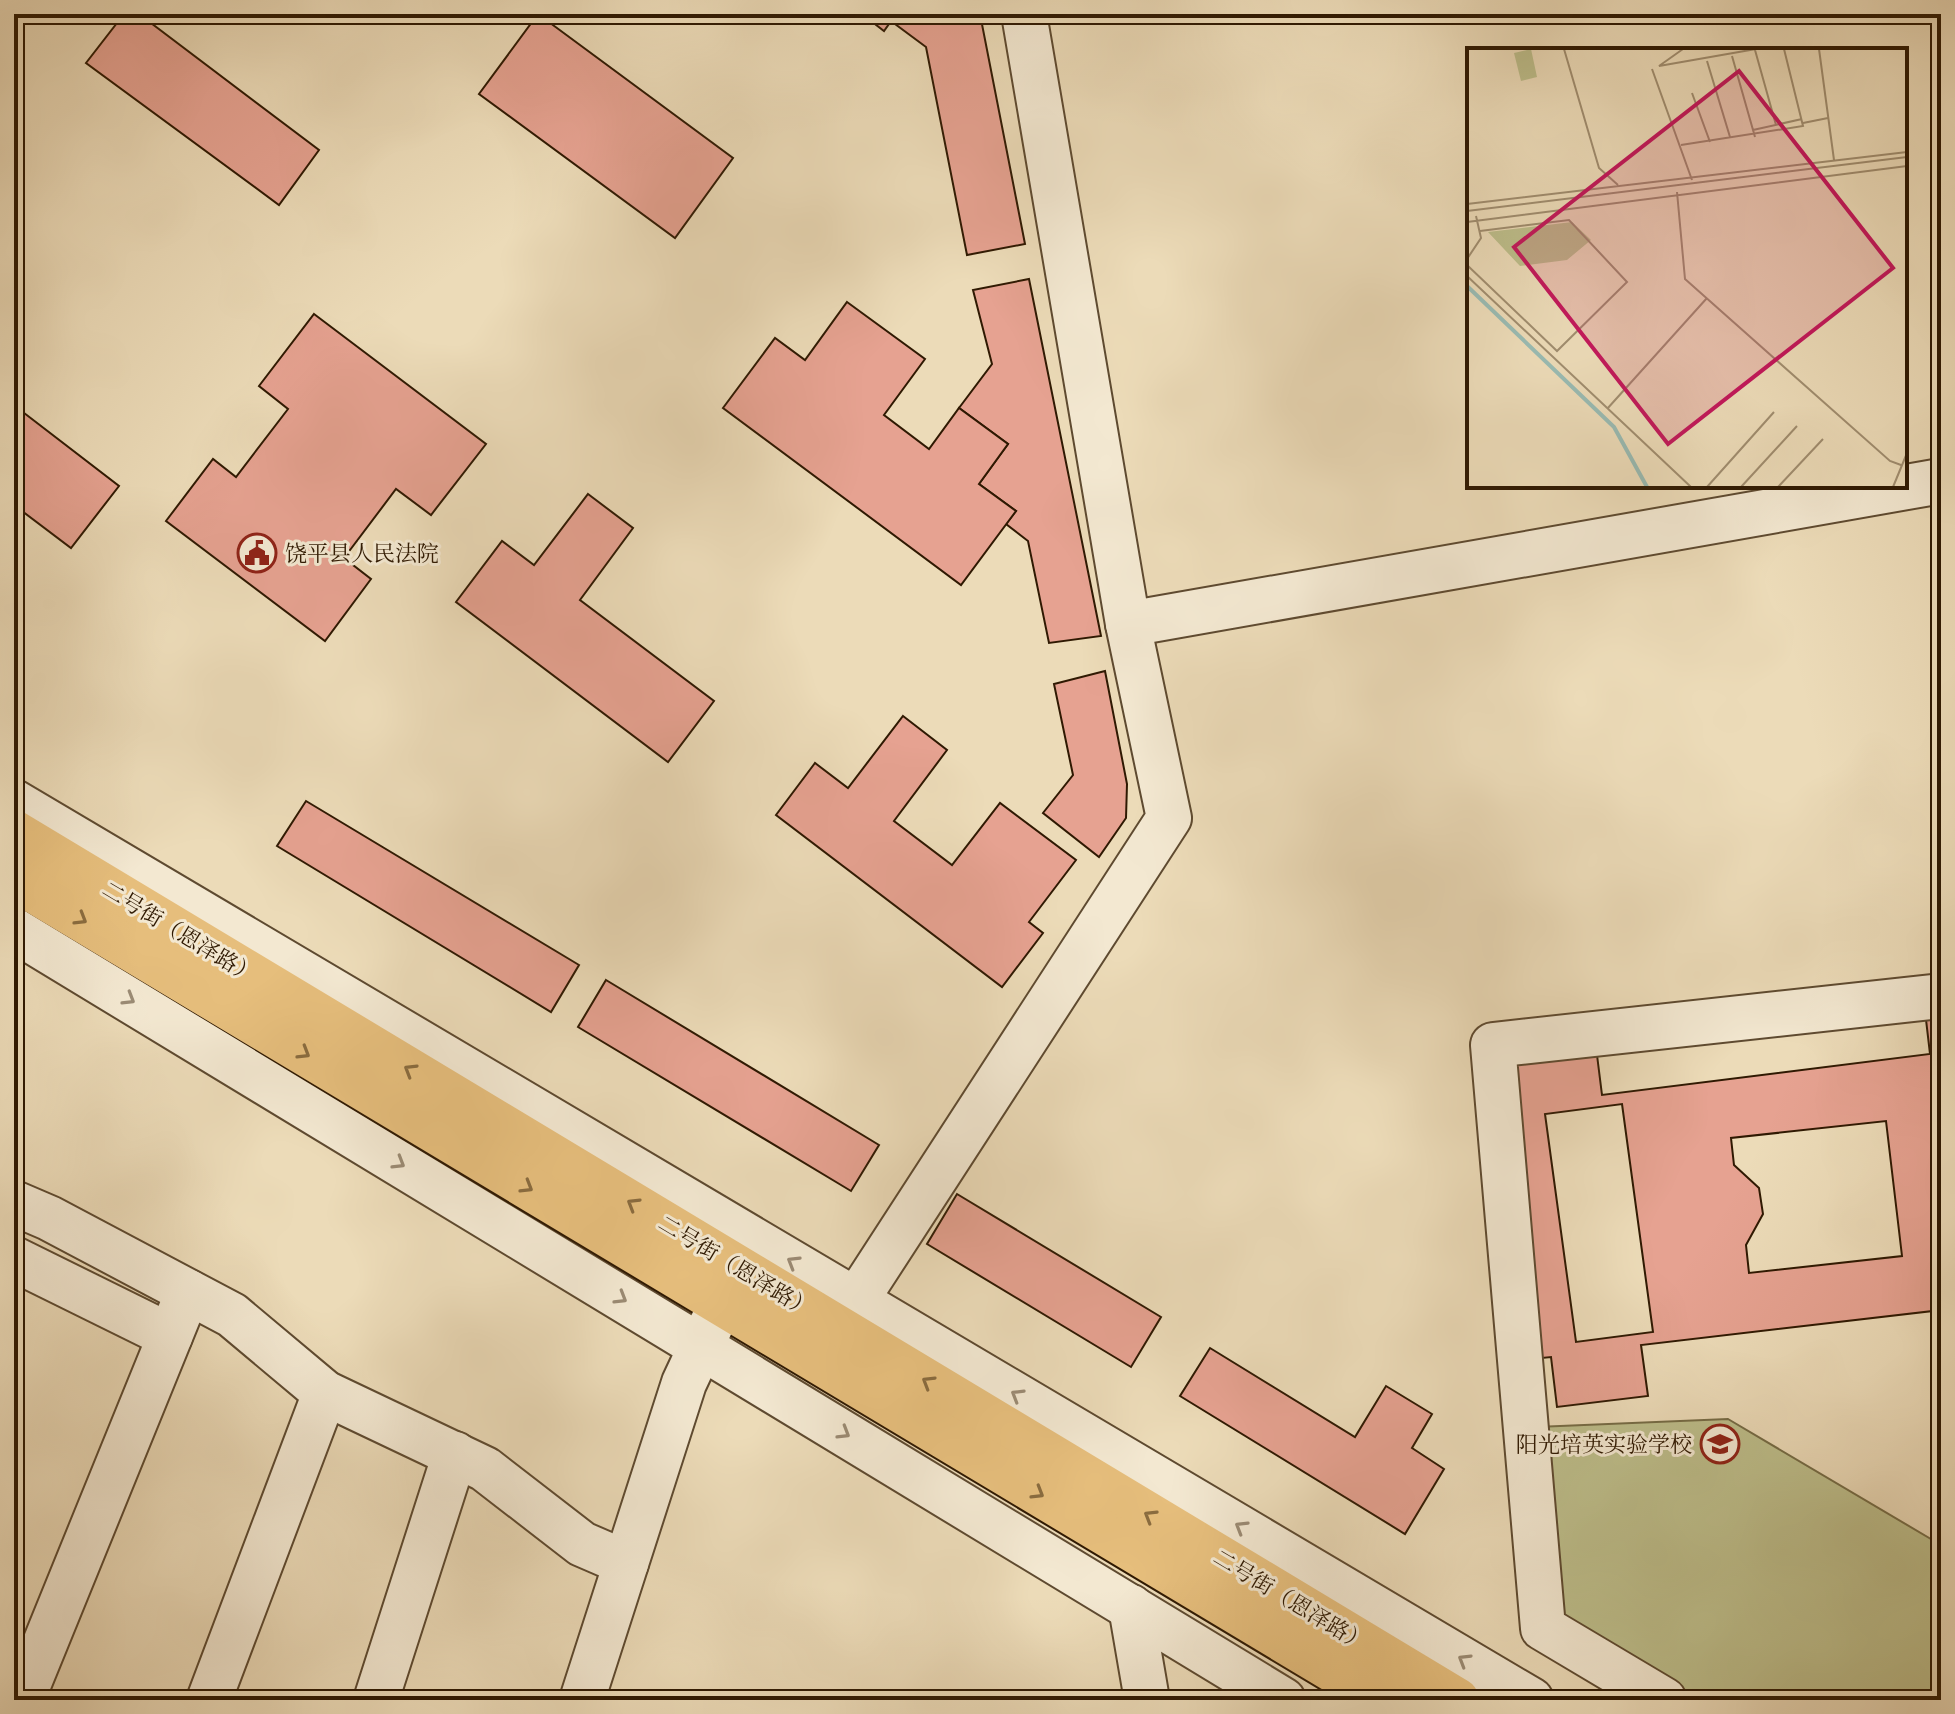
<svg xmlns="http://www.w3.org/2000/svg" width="1955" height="1714" viewBox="0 0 1955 1714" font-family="'IM FELL French Canon','Noto Serif SC',serif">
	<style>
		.green { fill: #bdbe8b; stroke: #766c46; stroke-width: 2 }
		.building { fill: #e6a291; stroke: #2f1902; stroke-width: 2; fill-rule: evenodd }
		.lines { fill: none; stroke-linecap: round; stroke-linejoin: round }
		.minor-casing { stroke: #5e4a30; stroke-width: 48 }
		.major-casing { stroke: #2f1902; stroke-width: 48 }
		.minor { stroke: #f3e8d1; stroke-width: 44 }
		.major { stroke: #e6be7c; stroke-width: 44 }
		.oneway { stroke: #8a6c3f }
		.oneway2 { stroke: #9b8b74 }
		.labels { text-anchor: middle; stroke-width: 6; stroke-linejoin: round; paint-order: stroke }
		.poi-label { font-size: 22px; fill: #2f1902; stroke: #f3e8d1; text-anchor: start }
		.street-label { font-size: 22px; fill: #2f1902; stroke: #f3e8d1 }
		.inset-river { fill: none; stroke: #99bbb3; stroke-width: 4 }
		.inset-road { fill: none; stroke: #a08d6f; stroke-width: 2 }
		.view { fill: #c2185b; fill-opacity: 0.15; stroke: #c2185b; stroke-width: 4 }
		.inset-edge { fill: none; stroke: #2f1902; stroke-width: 4 }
	</style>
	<rect width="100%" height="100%" fill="#ecdbb8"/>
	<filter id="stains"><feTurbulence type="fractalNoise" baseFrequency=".0025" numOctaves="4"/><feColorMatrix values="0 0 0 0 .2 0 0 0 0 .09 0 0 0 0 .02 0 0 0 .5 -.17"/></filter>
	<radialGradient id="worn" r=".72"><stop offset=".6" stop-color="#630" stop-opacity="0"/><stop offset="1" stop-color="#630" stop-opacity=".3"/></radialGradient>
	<polygon class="green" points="1728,1419 1941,1545 1941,1700 1694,1700 1535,1606 1512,1428"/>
	<g class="building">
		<polygon points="124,14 139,14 319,150 279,205 86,63"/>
		<polygon points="538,14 733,158 675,238 479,94"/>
		<polygon points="862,14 896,14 884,31"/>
		<polygon points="896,14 980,14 1025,244 967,255 926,47 891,21"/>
		<polygon points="1029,279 1101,636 1049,643 1028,541 1006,524 1016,511 979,484 1008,444 959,408 992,364 973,290"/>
		<polygon points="847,302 925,359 884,415 929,449 959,408 1008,444 979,484 1016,511 961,585 723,408 775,338 805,360"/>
		<polygon points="314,314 486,444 431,515 396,489 344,558 371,579 325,641 166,521 213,459 236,477 288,409 259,386"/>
		<polygon points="15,406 119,486 71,548 14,505"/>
		<polygon points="588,494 633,528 580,600 714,701 668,762 456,602 502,541 534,565"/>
		<polygon points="1105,671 1127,784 1126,818 1099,857 1043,813 1073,775 1054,684"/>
		<polygon points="903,716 947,750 894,821 952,865 1000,803 1076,860 1029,922 1043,933 1002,987 776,815 815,763 848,788"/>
		<polygon points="306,801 579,965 551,1012 277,846"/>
		<polygon points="606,980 879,1145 851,1191 578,1027"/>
		<path d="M1941,1009V1310L1641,1345L1648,1396L1557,1407L1551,1357L1532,1359L1508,1057L1596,1047L1602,1095L1930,1054L1925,1011ZM1622,1104L1653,1332L1576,1342L1545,1114ZM1886,1121L1902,1256L1749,1273L1746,1245L1763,1214L1759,1188L1734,1165L1731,1138Z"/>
		<polygon points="957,1194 1161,1317 1131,1367 927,1244"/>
		<polygon points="1210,1348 1355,1437 1386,1386 1432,1414 1412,1448 1444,1469 1405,1534 1180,1396"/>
	</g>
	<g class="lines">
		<defs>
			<g id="minor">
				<polyline points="1128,624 1941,481"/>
				<polyline points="14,802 1531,1700"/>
				<polyline points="14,930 1283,1700"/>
				<polyline points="14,1203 49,1218 232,1315 325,1393 485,1469 582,1544 626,1563"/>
				<polyline points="14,1259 170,1336"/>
				<polyline points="840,1325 1169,818 1128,624 1024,14"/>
				<polyline points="1131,1607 1147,1700"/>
				<polyline points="22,1700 188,1292"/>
				<polyline points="209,1700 325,1393"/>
				<polyline points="376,1700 455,1454"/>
				<polyline points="582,1700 684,1383 713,1321"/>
				<polyline points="1664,1700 1543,1628 1493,1045 1941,996"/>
			</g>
			<g id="major">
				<polyline points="14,832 1457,1700"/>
				<polyline points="14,879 1383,1700"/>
			</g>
		</defs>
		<use href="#minor" class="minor-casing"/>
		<use href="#major" class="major-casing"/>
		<use href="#minor" class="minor"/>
		<use href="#major" class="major"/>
	</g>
	<defs><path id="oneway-chevron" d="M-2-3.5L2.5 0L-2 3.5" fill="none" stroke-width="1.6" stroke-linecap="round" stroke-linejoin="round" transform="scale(2)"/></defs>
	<g class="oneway">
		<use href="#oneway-chevron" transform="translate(81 919) rotate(31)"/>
		<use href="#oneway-chevron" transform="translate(304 1053) rotate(31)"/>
		<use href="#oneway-chevron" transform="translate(410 1070) rotate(-149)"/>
		<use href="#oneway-chevron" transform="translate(527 1187) rotate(31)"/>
		<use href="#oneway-chevron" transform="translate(633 1204) rotate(-149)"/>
		<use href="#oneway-chevron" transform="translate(928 1382) rotate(-149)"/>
		<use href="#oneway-chevron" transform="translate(1038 1493) rotate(31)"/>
		<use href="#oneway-chevron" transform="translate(1150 1516) rotate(-149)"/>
	</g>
	<g class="oneway2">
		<use href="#oneway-chevron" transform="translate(129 999) rotate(31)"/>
		<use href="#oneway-chevron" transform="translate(399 1163) rotate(31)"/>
		<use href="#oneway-chevron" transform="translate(793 1262) rotate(-149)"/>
		<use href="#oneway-chevron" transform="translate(621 1298) rotate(31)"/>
		<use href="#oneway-chevron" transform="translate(1017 1395) rotate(-149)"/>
		<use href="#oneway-chevron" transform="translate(844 1433) rotate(31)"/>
		<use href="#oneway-chevron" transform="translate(1241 1527) rotate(-149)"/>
		<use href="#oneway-chevron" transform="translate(1464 1660) rotate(-149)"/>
	</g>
	<defs>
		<symbol id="civic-ring" viewBox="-11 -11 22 22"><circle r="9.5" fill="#f3e8d1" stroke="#8f2418" stroke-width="1.5"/><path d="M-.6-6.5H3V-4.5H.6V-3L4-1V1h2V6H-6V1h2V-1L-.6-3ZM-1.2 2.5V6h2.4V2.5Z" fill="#8f2418"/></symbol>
		<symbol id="school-ring" viewBox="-11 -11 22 22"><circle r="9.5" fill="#f3e8d1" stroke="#8f2418" stroke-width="1.5"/><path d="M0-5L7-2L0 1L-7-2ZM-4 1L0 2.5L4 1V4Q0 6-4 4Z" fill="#8f2418"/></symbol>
	</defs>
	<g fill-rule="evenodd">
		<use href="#civic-ring" x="235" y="531" width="44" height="44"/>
		<use href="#school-ring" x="1698" y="1422" width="44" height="44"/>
	</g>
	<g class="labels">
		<g class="poi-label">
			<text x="285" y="561">饶平县人民法院</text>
			<text x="1692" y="1452" text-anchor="end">阳光培英实验学校</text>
		</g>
		<g class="street-label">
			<text transform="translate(180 932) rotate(31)" y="8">二号街（恩泽路）</text>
			<text transform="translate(736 1266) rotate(31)" y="8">二号街（恩泽路）</text>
			<text transform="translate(1291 1600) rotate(31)" y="8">二号街（恩泽路）</text>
		</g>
	</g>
	<g transform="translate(1467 48)">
		<rect width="440" height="440" fill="#ecdbb8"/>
		<path d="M64,1L70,29L54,33L47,5ZM105,174L124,192L100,212L53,218L21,184Z" fill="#bdbe8b"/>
		<path class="inset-river" d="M0,238L147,379L180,439"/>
		<path class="inset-road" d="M97,1L132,120L151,137M216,1L192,18L289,1M352,1L367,112M288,2L309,77M265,8L288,89M240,13L263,89M185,21L225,132M225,45L243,94M336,75L361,70M286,82L335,71M214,97L336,78L317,1M210,144L218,231L423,413L434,417M0,156L440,104M0,163L440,109M0,174L440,118M0,211L14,190L9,168M0,217L90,303L160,234L102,172L13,183M0,228L224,439M140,361L240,250M240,439L307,364M274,439L330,378M311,439L356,391M426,439L440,405"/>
		<path class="view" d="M272,23L426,220L201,396L47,199Z"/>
		<rect width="440" height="440" class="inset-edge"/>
	</g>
	<rect width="1955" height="1714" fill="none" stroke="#ecdbb8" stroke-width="48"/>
	<rect x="16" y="16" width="1923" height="1682" fill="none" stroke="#2f1902" stroke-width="4"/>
	<rect x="24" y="24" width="1907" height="1666" fill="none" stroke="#2f1902" stroke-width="2"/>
	<rect width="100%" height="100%" filter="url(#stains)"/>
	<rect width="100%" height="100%" fill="url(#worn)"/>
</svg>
